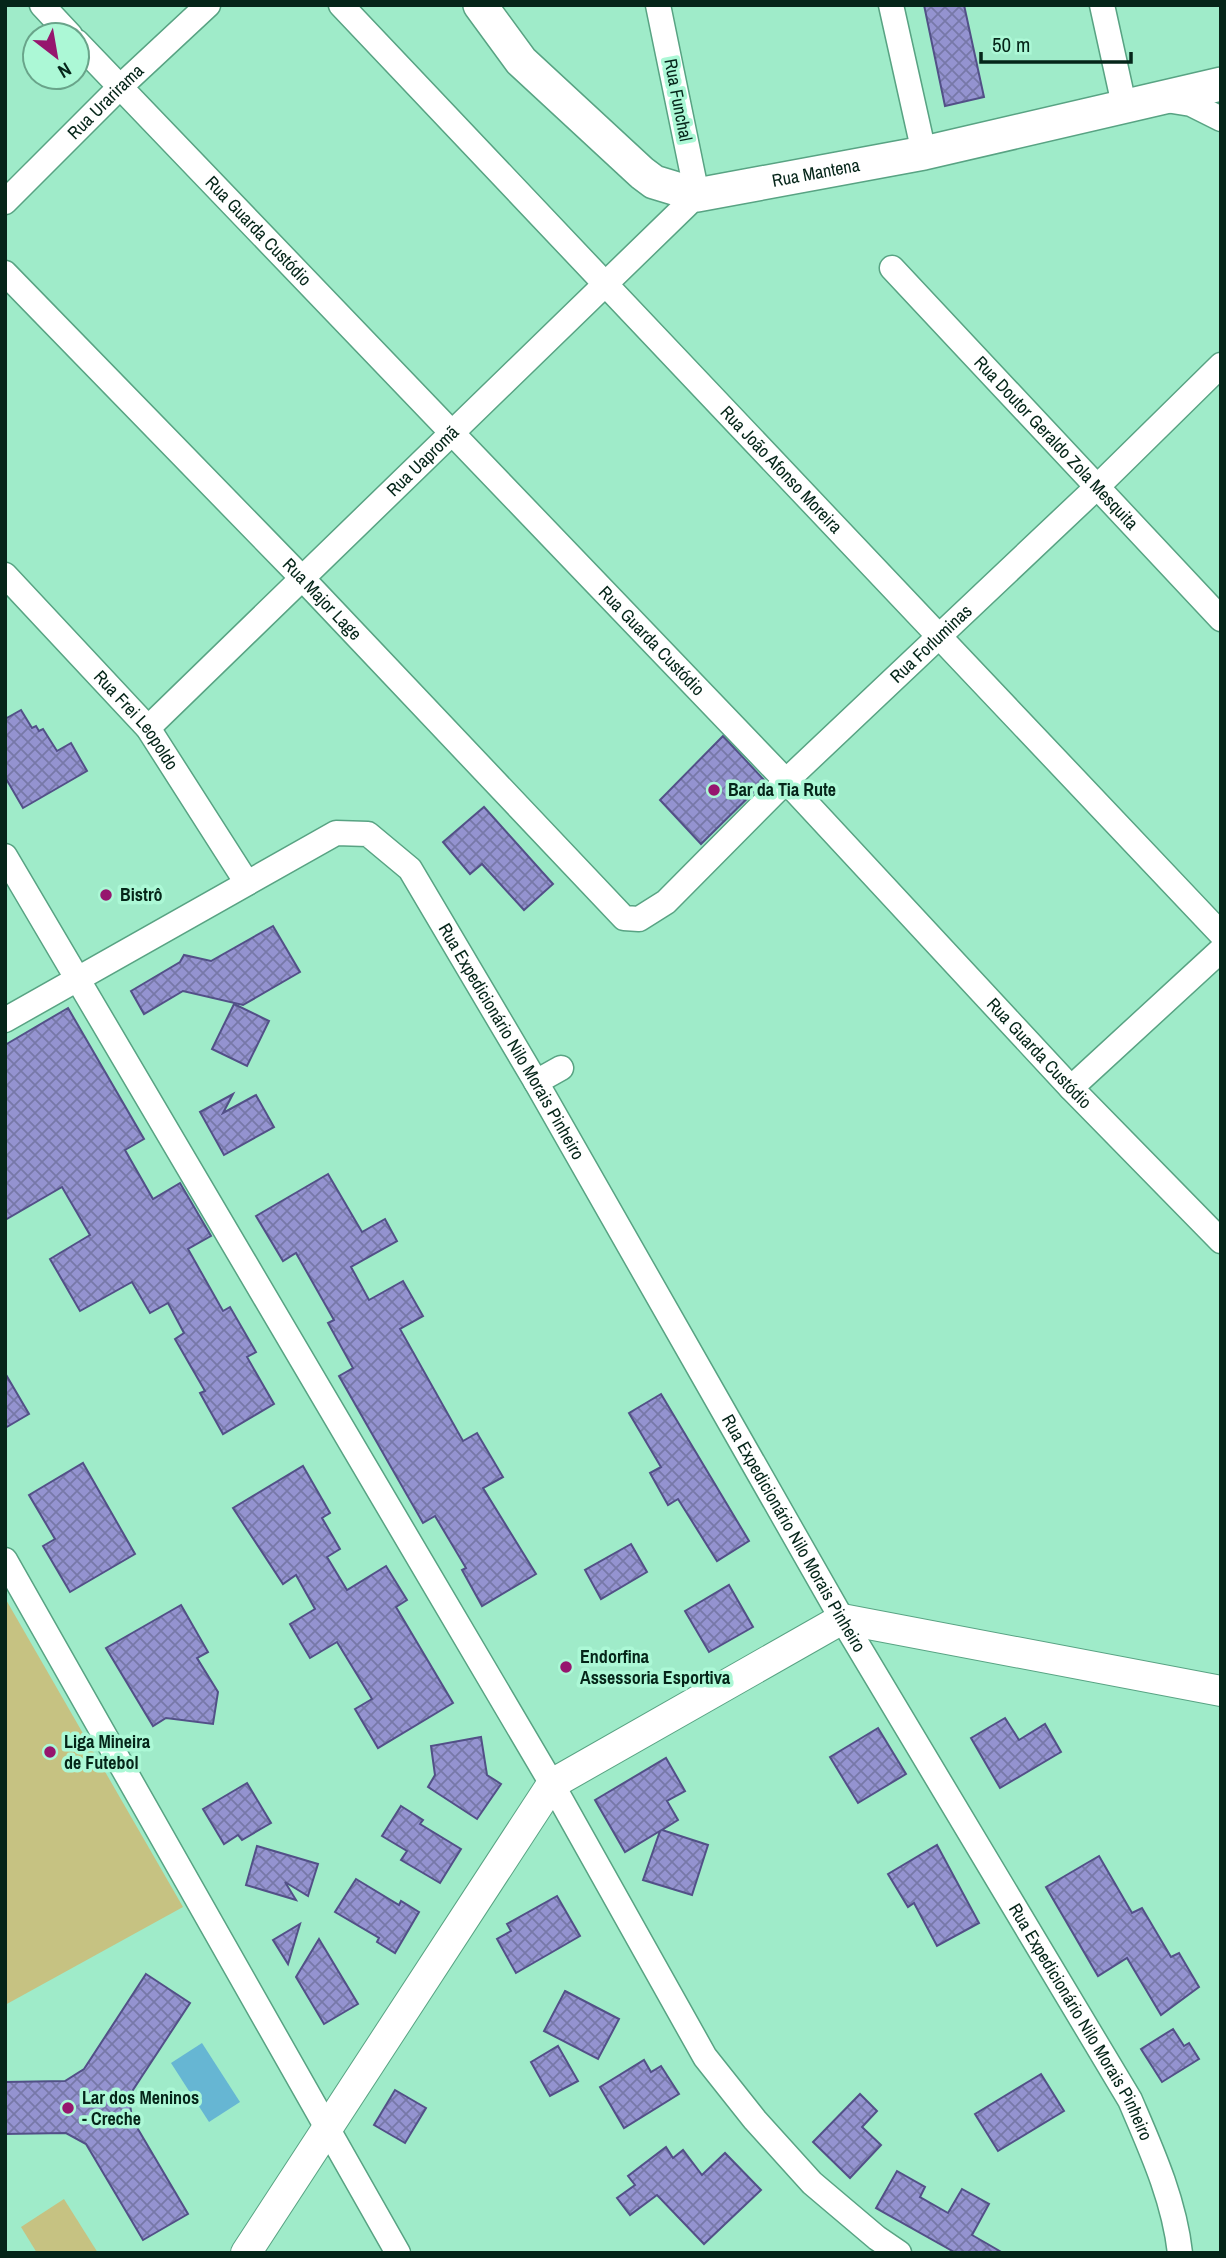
<svg xmlns="http://www.w3.org/2000/svg" width="1226" height="2258" viewBox="0 0 1226 2258" font-family="'Archivo Narrow',sans-serif">
	<style>
		.pitch { fill: #c6c282 }
		.water { fill: #66b6d3 }
		.building { fill: url(#building-cross-hatch); stroke: #525087; stroke-width: 2 }
		.lines { fill: none; stroke-linecap: round; stroke-linejoin: round }
		.minor-casing { stroke: #58a383; stroke-width: 27 }
		.tertiary-casing { stroke: #58a383; stroke-width: 32 }
		.secondary-casing { stroke: #58a383; stroke-width: 36 }
		.minor { stroke: #fff; stroke-width: 24 }
		.tertiary { stroke: #fff; stroke-width: 30 }
		.secondary { stroke: #fff; stroke-width: 33 }
		.poi-dot { fill: #96166e; stroke: #acf8d6; stroke-width: 2.5 }
		.labels { text-anchor: middle; stroke-width: 7; stroke-linejoin: round; paint-order: stroke }
		.street-label { font-size: 18px; fill: #052519; stroke: #acf8d6 }
		.poi-label { font-size: 18px; font-weight: bold; fill: #052519; stroke: #acf8d6; text-anchor: start }
	</style>
	<defs>
		<pattern id="building-cross-hatch" width="8" height="8" patternUnits="userSpaceOnUse" patternTransform="scale(1.75)"><rect width="8" height="8" fill="#9493d0"/><path d="M0 0l8 8M0 8l8-8" fill="none" stroke="#7778a8"/></pattern>
	</defs>
	<rect width="100%" height="100%" fill="#9febc9"/>
	<g class="pitch">
		<polygon points="5,1598 183,1907 5,2005"/>
		<polygon points="64,2199 98,2253 37,2253 21,2227"/>
	</g>
	<polygon class="water" points="202,2043 240,2102 209,2122 171,2063"/>
	<g class="building">
		<polygon points="924,5 964,5 984,97 945,106"/>
		<polygon points="21,710 32,728 36,726 39,731 43,729 57,751 71,743 87,771 23,808 5,777 5,719"/>
		<polygon points="723,736 765,781 701,844 660,800"/>
		<polygon points="484,807 553,884 524,910 482,864 470,874 443,842"/>
		<polygon points="273,926 300,972 243,1005 183,991 144,1014 131,991 180,962 184,955 211,961"/>
		<polygon points="234,1004 269,1021 247,1066 212,1049"/>
		<polygon points="68,1008 144,1139 125,1150 153,1199 180,1183 211,1236 188,1249 223,1311 230,1307 256,1352 247,1357 274,1404 223,1434 200,1393 205,1391 175,1339 184,1333 168,1303 150,1313 132,1282 80,1311 50,1259 90,1235 62,1187 5,1220 5,1045"/>
		<polygon points="233,1094 223,1113 256,1095 274,1127 224,1155 200,1112"/>
		<polygon points="328,1174 362,1232 385,1219 397,1241 351,1267 369,1300 403,1281 423,1316 400,1329 463,1441 477,1433 503,1477 483,1488 536,1574 482,1606 462,1570 466,1568 435,1516 423,1523 339,1376 353,1368 328,1323 334,1320 296,1253 283,1261 256,1216"/>
		<polygon points="5,1373 29,1414 5,1428"/>
		<polygon points="661,1394 749,1541 717,1561 678,1499 668,1505 650,1473 661,1467 629,1413"/>
		<polygon points="83,1463 135,1554 70,1592 43,1546 55,1539 29,1495"/>
		<polygon points="303,1466 330,1513 322,1518 340,1549 327,1557 347,1590 386,1566 407,1600 396,1607 453,1703 378,1748 355,1709 372,1699 337,1642 310,1658 290,1624 315,1609 296,1575 283,1584 233,1508"/>
		<polygon points="631,1544 647,1572 601,1599 585,1570"/>
		<polygon points="729,1585 753,1627 709,1652 685,1611"/>
		<polygon points="181,1605 208,1652 197,1658 218,1692 213,1724 166,1718 153,1726 106,1648"/>
		<polygon points="1005,1718 1019,1740 1045,1724 1061,1752 1000,1788 971,1738"/>
		<polygon points="878,1728 906,1774 858,1803 830,1757"/>
		<polygon points="481,1737 487,1775 501,1784 477,1819 428,1787 435,1775 431,1746"/>
		<polygon points="666,1758 685,1791 667,1801 678,1820 662,1830 708,1845 692,1895 643,1880 660,1831 625,1852 595,1800"/>
		<polygon points="247,1783 271,1823 242,1840 238,1835 224,1844 203,1809"/>
		<polygon points="401,1806 423,1820 420,1824 461,1849 440,1883 401,1860 407,1851 382,1836"/>
		<polygon points="937,1845 979,1923 937,1946 914,1903 908,1907 888,1874"/>
		<polygon points="257,1846 318,1864 308,1896 285,1882 296,1900 246,1885"/>
		<polygon points="1099,1856 1132,1913 1142,1908 1171,1957 1179,1953 1199,1987 1161,2015 1127,1958 1098,1976 1046,1887"/>
		<polygon points="356,1879 399,1905 401,1901 419,1912 395,1953 377,1942 379,1938 335,1912"/>
		<polygon points="557,1896 580,1936 516,1973 497,1939 511,1931 507,1924"/>
		<polygon points="300,1924 288,1964 273,1940"/>
		<polygon points="319,1939 358,2004 324,2024 296,1977"/>
		<polygon points="146,1974 190,2003 129,2096 132,2119 188,2214 143,2240 86,2144 66,2133 5,2134 5,2082 65,2081 84,2069"/>
		<polygon points="565,1991 619,2019 598,2059 544,2031"/>
		<polygon points="1173,2029 1184,2046 1189,2043 1199,2059 1162,2082 1141,2049"/>
		<polygon points="558,2046 578,2081 550,2096 531,2062"/>
		<polygon points="644,2060 651,2072 661,2066 679,2094 624,2128 600,2087"/>
		<polygon points="1041,2074 1064,2111 998,2151 975,2114"/>
		<polygon points="395,2090 426,2108 405,2143 374,2125"/>
		<polygon points="860,2094 877,2111 862,2127 881,2145 850,2178 813,2142"/>
		<polygon points="666,2147 673,2158 683,2150 702,2175 725,2153 761,2190 704,2244 657,2195 630,2215 617,2198 635,2185 628,2176"/>
		<polygon points="897,2171 925,2187 920,2197 948,2213 962,2189 989,2204 972,2235 1003,2253 956,2253 876,2208"/>
	</g>
	<g class="lines">
		<defs>
			<g id="minor">
				<polyline points="42,5 70,35"/>
				<path id="s1" d="M341,5L1221,934"/>
				<polyline points="891,5 924,153"/>
				<polyline points="1102,5 1124,105"/>
				<path id="s2" d="M77,42L786,781L1071,1088L1221,1241"/>
				<polyline points="1166,100 1191,104 1221,119"/>
				<path id="s3" d="M5,202L120,87L208,5"/>
				<path id="s4" d="M892,268L1221,619"/>
				<path id="s5" d="M5,273L302,578L624,918L639,919L666,902L786,781L1096,488L1221,365"/>
				<path id="s6" d="M5,575L148,728L247,883"/>
				<path id="s7" d="M148,728L697,195L658,5"/>
				<polyline points="5,856 552,1784 705,2057 755,2120 812,2183 877,2238 899,2253"/>
				<path id="s8" d="M5,1020L336,833L368,834L410,869L536,1082L842,1619L1130,2100C1151,2149 1174,2199 1180,2253"/>
				<polyline points="536,1082 561,1068"/>
				<polyline points="1071,1088 1221,950"/>
				<polyline points="5,1560 398,2253"/>
			</g>
			<polyline id="tertiary" points="246,2253 552,1784 842,1619 1221,1691"/>
			<g id="secondary">
				<path id="s9" d="M480,5L521,61L642,173L654,182L697,195L924,153L1221,84"/>
			</g>
		</defs>
		<use href="#minor" class="minor-casing"/>
		<use href="#tertiary" class="tertiary-casing"/>
		<use href="#secondary" class="secondary-casing"/>
		<use href="#minor" class="minor"/>
		<use href="#tertiary" class="tertiary"/>
		<use href="#secondary" class="secondary"/>
	</g>
	<g class="poi-dot">
		<circle cx="714" cy="790" r="7"/>
		<circle cx="106" cy="895" r="7"/>
		<circle cx="566" cy="1667" r="7"/>
		<circle cx="50" cy="1752" r="7"/>
		<circle cx="68" cy="2108" r="7"/>
	</g>
	<g class="labels">
		<g class="street-label">
			<text transform="translate(678 100) rotate(79)" y="6">Rua Funchal</text>
			<text dy="6" stroke="none"><textPath href="#s3" startOffset="142">Rua Urarirama</textPath></text>
			<text dy="6" stroke="none"><textPath href="#s9" startOffset="415">Rua Mantena</textPath></text>
			<text dy="6" stroke="none"><textPath href="#s2" startOffset="262">Rua Guarda Custódio</textPath></text>
			<text dy="6" stroke="none"><textPath href="#s4" startOffset="240">Rua Doutor Geraldo Zola Mesquita</textPath></text>
			<text dy="6" stroke="none"><textPath href="#s7" startOffset="383">Rua Uapromã</textPath></text>
			<text dy="6" stroke="none"><textPath href="#s1" startOffset="640">Rua João Afonso Moreira</textPath></text>
			<text dy="6" stroke="none"><textPath href="#s5" startOffset="455">Rua Major Lage</textPath></text>
			<text dy="6" stroke="none"><textPath href="#s2" startOffset="830">Rua Guarda Custódio</textPath></text>
			<text dy="6" stroke="none"><textPath href="#s5" startOffset="1311">Rua Forluminas</textPath></text>
			<text dy="6" stroke="none"><textPath href="#s6" startOffset="196">Rua Frei Leopoldo</textPath></text>
			<text dy="6" stroke="none"><textPath href="#s8" startOffset="667">Rua Expedicionário Nilo Morais Pinheiro</textPath></text>
			<text dy="6" stroke="none"><textPath href="#s2" startOffset="1396">Rua Guarda Custódio</textPath></text>
			<text dy="6" stroke="none"><textPath href="#s8" startOffset="1234">Rua Expedicionário Nilo Morais Pinheiro</textPath></text>
			<text dy="6" stroke="none"><textPath href="#s8" startOffset="1801">Rua Expedicionário Nilo Morais Pinheiro</textPath></text>
		</g>
		<g class="poi-label">
			<text x="728" y="796">Bar da Tia Rute</text>
			<text x="120" y="901">Bistrô</text>
			<text x="580" y="1663">Endorfina<tspan x="580" dy="21">Assessoria Esportiva</tspan></text>
			<text x="64" y="1748">Liga Mineira<tspan x="64" dy="21">de Futebol</tspan></text>
			<text x="82" y="2104">Lar dos Meninos<tspan x="82" dy="21">- Creche</tspan></text>
		</g>
	</g>
	<rect width="1226" height="2258" fill="none" stroke="#052519" stroke-width="14"/>
	<g transform="translate(56 56) rotate(149)"><circle r="33" fill="#acf8d6" stroke="#69a48a" stroke-width="2"/>
	<path d="M0-5L12 26L0 18L-12 26Z" fill="#96166e"/>
	<text y="-10" font-size="19" font-weight="bold" text-anchor="middle" fill="#052519">N</text>
	</g>
	<path d="M981 52v10h150v-10" fill="none" stroke="#052519" stroke-width="3.5"/>
	<text x="992" y="52" font-size="21" fill="#052519" stroke="#acf8d6" stroke-width="5" paint-order="stroke">50 m</text>
</svg>
